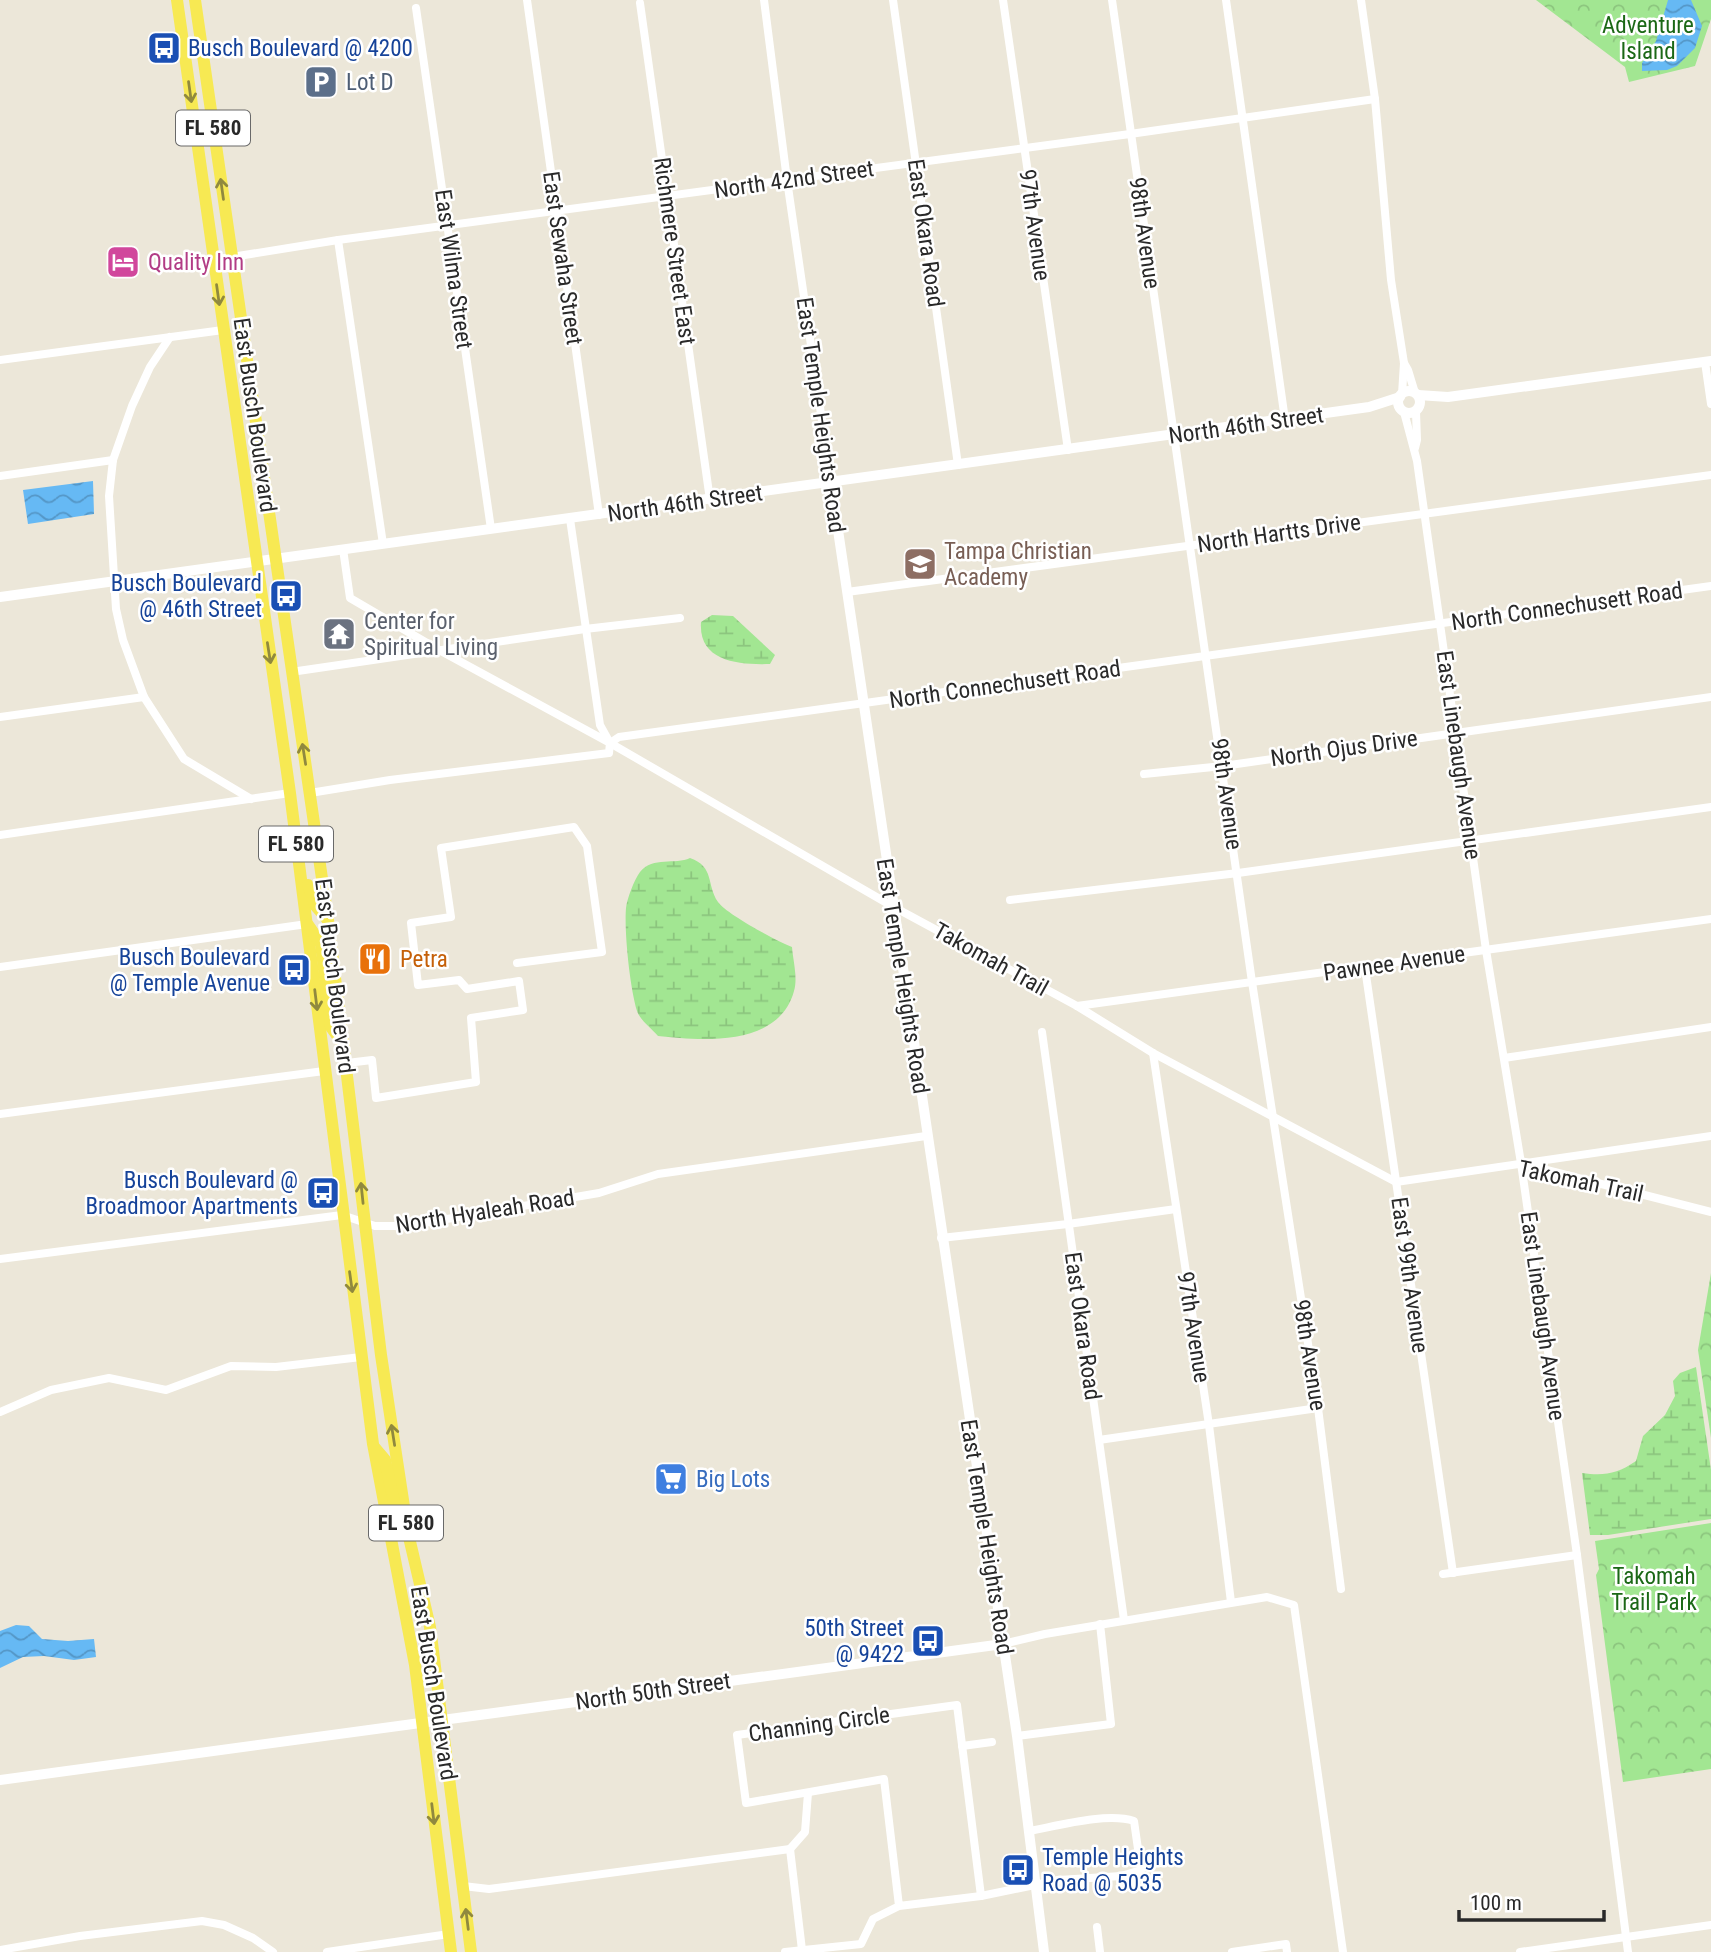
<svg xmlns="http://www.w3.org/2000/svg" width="1711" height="1952" viewBox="0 0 1711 1952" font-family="'Roboto Condensed',sans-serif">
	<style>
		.wetland { fill: url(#wetland-marsh) }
		.park { fill: url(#park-crowns) }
		.water { fill: url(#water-waves) }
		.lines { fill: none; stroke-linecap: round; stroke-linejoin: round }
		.minor { stroke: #fff; stroke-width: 8 }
		.tertiary { stroke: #fff; stroke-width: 10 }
		.primary { stroke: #f7e953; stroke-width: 12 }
		.oneway { stroke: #90893e }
		.labels { text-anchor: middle; stroke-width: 5; stroke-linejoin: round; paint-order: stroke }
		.shield { fill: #fff; stroke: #696969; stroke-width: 2 }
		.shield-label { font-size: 21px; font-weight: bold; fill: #292929 }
		.park-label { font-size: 23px; fill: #1b6816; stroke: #fff }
		.transit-label { font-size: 23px; fill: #164399; stroke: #fff; text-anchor: end }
		.service-label { font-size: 23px; fill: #4e5e75; stroke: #fff; text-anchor: start }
		.street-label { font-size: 23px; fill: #292929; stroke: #fff }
		.hotel-label { font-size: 23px; fill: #b23c85; stroke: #fff; text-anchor: start }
		.education-label { font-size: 23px; fill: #785e54; stroke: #fff; text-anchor: start }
		.worship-label { font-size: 23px; fill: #5b616d; stroke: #fff; text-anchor: start }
		.food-label { font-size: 23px; fill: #c56008; stroke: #fff; text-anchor: start }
		.shop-label { font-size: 23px; fill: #366cbe; stroke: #fff; text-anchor: start }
	</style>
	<defs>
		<pattern id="wetland-marsh" width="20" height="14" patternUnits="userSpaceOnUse" patternTransform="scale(1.75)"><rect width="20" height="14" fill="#a2e692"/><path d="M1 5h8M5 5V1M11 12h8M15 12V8" fill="none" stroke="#8cc57e"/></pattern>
		<pattern id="park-crowns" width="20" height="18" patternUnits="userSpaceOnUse" patternTransform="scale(1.75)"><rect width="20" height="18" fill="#a2e692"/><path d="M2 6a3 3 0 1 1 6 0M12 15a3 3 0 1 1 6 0" fill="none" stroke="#8cc57e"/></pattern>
		<pattern id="water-waves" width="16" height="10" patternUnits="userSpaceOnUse" patternTransform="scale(1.75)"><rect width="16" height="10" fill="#66b9f4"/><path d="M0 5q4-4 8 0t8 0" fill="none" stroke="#5496c6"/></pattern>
	</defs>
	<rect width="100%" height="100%" fill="#ece7d9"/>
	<g class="wetland">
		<path d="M712,615L733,616L775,655L770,664C739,665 698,662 701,622Z"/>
		<path d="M690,858C715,867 706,884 718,902C725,913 778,942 792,947C793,960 798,978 794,991C779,1047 703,1041 658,1036C652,1029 640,1020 637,1011C630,988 624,932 626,908C627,899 634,880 640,872C653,856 675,865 690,858Z"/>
		<path d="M1696,1367L1711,1470V1519L1608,1535H1590L1582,1473C1604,1476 1617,1474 1636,1461L1643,1436L1665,1415L1675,1396L1673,1381L1680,1373Z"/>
	</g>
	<g class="park">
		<polygon points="1536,0 1711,0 1711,19 1695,66 1629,82 1625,67"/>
		<polygon points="1711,1273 1711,1438 1698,1350"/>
		<polygon points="1711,1523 1711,1769 1623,1782 1596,1575 1599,1569 1595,1541"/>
	</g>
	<g class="water">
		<polygon points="1668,0 1691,0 1702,26 1695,48 1677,66 1667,70 1642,71 1642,63 1656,41"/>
		<polygon points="93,481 94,514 28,524 23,490"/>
		<polygon points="16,1625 29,1626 42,1639 68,1641 94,1639 96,1657 74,1660 44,1656 23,1657 0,1668 0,1631"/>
	</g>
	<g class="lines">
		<g class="minor">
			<polyline points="527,0 599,515"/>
			<polyline points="764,0 787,180 831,483"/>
			<polyline points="893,0 958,465"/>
			<polyline points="1003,0 1068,450"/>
			<polyline points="1112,0 1252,982 1318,1408 1341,1589"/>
			<polyline points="1226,0 1285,420"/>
			<polyline points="1361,0 1375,99 1391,280 1404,363 1402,394"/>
			<polyline points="640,3 710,500"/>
			<polyline points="416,8 491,529"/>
			<polyline points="338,240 383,544"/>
			<polyline points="213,260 338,240 1130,134 1375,99"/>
			<polyline points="170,337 150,367 132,406 113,460 109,496 116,609 123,640 144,697 184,759 251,799"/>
			<polyline points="0,360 223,330"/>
			<polyline points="1705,362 1711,404"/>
			<polyline points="1404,363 1408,370 1415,393"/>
			<polyline points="1404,412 1417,461 1486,950 1521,1163 1577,1555 1628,1952"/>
			<polyline points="1415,448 1417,440 1416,412"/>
			<polyline points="0,476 113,460"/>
			<polyline points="570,519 600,725 610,743"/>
			<polyline points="343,549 350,598 439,650 610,743 892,906 1077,1006 1153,1053 1396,1182 1711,1136"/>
			<polyline points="847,592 1711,475"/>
			<polyline points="291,672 585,629 680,618"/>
			<polyline points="0,717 144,697"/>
			<polyline points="610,743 619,737 1711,586"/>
			<polyline points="1144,774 1223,766 1711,697"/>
			<polyline points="310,793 390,780 609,753 610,743"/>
			<polyline points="0,835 290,793"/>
			<polyline points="1010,900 1238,873 1711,807"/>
			<polyline points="0,967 307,924"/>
			<polyline points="1365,968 1453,1573"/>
			<polyline points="1077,1006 1711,919"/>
			<polyline points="1042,1032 1124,1620"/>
			<polyline points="1153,1053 1209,1425 1231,1602"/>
			<polyline points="1504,1058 1711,1027"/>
			<polyline points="347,1063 372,1060 376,1098 476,1082 471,1018 523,1010 519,981 467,989 459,980 418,985 411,923 451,917 441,848 574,827 587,846 602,952 517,963"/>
			<polyline points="0,1114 324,1071"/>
			<polyline points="1527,1165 1711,1212"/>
			<polyline points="941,1238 1068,1224 1176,1209"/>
			<polyline points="0,1259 342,1215 375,1226 406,1226 599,1193 658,1174 926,1136"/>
			<polyline points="0,1412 51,1390 109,1378 166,1390 231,1366 276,1367 361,1357"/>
			<polyline points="1099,1440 1318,1408"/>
			<polyline points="1443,1574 1577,1555"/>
			<polyline points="1003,1644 1045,1634 1267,1597 1294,1605 1343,1952"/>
			<polyline points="1017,1736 1111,1724 1100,1624"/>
			<polyline points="962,1746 992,1742"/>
			<polyline points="790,1849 802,1950"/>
			<polyline points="463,1886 489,1889 790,1849 805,1832 808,1793"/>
			<path d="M981,1896L1059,1880L1121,1876L1141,1870L1134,1821C1107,1812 1057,1826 1029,1831"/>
			<polyline points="1097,1927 1100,1952"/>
			<polyline points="0,1950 80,1936 202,1921 224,1925 253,1938 273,1952"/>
			<polyline points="327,1952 449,1934"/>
			<polyline points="785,1952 861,1944 873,1919 899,1906 981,1896 957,1705 737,1735 746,1803 884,1779 899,1906"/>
			<polyline points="1232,1952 1286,1944 1287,1952"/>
			<polyline points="1520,1952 1711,1925"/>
		</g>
		<g class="tertiary">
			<circle cx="1409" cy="402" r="11"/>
			<polyline points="1418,395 1448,397 1711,361"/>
			<polyline points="831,483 1017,1736 1044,1952"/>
			<polyline points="0,597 1369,407 1400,397"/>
			<polyline points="0,1780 1003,1644"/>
		</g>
		<g class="primary">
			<polyline points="177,0 290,793 373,1444 415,1665 451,1952"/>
			<polyline points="195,0 328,920 381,1355 408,1533 430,1627 471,1952"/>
			<polyline points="308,885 315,905 328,920"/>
			<polyline points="308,925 321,944 331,1027 344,1045"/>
			<polyline points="374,1447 385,1460 395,1507 402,1520"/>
		</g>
	</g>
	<defs><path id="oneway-shaft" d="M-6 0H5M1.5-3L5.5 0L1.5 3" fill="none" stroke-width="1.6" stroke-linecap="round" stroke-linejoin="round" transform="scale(1.75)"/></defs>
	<g class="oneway">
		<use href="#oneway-shaft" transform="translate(190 92) rotate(82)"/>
		<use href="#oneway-shaft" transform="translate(222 189) rotate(-98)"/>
		<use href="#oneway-shaft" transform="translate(218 295) rotate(82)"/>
		<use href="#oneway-shaft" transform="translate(269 653) rotate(81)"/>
		<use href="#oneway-shaft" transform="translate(304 754) rotate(-99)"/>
		<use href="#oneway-shaft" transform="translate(316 1000) rotate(83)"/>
		<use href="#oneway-shaft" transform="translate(362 1193) rotate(-96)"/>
		<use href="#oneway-shaft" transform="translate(351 1282) rotate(82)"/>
		<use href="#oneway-shaft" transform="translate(393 1435) rotate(-99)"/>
		<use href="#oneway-shaft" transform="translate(433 1814) rotate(83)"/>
		<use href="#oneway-shaft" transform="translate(467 1919) rotate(-97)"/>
	</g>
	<defs>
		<symbol id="bus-square" viewBox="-11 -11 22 22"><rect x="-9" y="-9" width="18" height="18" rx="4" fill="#1a4fb4" stroke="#fff"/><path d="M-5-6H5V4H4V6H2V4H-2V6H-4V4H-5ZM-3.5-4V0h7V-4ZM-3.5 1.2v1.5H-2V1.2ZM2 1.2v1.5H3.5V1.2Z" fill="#fff"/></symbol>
		<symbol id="parking-square" viewBox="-11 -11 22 22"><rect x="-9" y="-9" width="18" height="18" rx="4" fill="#5c6f8a" stroke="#fff"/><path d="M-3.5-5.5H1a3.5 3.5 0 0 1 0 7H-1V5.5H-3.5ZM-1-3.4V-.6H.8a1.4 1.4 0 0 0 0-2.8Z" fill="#fff"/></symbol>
		<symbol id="hotel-square" viewBox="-11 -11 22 22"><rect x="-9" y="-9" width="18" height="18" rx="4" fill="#d1479c" stroke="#fff"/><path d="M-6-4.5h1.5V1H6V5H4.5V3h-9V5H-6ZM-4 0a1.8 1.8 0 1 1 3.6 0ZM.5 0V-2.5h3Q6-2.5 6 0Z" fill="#fff"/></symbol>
		<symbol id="school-square" viewBox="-11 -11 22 22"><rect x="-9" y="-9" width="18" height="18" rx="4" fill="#8d6e63" stroke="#fff"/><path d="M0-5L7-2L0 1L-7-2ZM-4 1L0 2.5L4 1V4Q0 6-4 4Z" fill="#fff"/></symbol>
		<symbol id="temple-square" viewBox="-11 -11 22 22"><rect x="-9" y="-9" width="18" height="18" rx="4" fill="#6b7280" stroke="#fff"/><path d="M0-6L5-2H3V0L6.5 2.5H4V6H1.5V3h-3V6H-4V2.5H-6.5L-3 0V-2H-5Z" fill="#fff"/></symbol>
		<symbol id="restaurant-square" viewBox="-11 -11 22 22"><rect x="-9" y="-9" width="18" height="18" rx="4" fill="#e8710a" stroke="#fff"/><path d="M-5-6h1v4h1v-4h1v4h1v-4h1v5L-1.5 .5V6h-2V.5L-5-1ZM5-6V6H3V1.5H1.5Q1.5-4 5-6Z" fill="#fff"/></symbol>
		<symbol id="supermarket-square" viewBox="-11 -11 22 22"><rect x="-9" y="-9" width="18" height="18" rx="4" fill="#3f7fe0" stroke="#fff"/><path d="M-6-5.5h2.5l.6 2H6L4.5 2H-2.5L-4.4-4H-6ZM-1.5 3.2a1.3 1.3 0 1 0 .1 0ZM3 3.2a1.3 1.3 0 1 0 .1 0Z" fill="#fff"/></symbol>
	</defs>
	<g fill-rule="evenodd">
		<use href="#bus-square" x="145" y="29" width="38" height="38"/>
		<use href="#parking-square" x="302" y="63" width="38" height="38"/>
		<use href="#hotel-square" x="104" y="243" width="38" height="38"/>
		<use href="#school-square" x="901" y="545" width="38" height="38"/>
		<use href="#bus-square" x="267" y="577" width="38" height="38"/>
		<use href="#temple-square" x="320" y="615" width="38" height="38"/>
		<use href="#restaurant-square" x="356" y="940" width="38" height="38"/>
		<use href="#bus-square" x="275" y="951" width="38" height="38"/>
		<use href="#bus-square" x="304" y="1174" width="38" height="38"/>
		<use href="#supermarket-square" x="652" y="1460" width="38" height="38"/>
		<use href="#bus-square" x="909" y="1622" width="38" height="38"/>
		<use href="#bus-square" x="999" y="1851" width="38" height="38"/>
	</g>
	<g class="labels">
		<g class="shield">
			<rect x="176" y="110.5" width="74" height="35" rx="5"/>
			<rect x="259" y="826.5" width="74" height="35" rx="5"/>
			<rect x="369" y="1505.5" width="74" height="35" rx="5"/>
		</g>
		<g class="shield-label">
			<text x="213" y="135">FL 580</text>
			<text x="296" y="851">FL 580</text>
			<text x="406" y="1530">FL 580</text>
		</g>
		<g class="park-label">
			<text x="1648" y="33">Adventure<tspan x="1648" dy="26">Island</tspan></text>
			<text x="1654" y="1584">Takomah<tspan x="1654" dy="26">Trail Park</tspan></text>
		</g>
		<g class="transit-label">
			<text x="188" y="56" text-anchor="start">Busch Boulevard @ 4200</text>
			<text x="262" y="591">Busch Boulevard<tspan x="262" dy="26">@ 46th Street</tspan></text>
			<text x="270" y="965">Busch Boulevard<tspan x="270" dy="26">@ Temple Avenue</tspan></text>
			<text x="298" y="1188">Busch Boulevard @<tspan x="298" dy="26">Broadmoor Apartments</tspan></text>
			<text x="904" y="1636">50th Street<tspan x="904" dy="26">@ 9422</tspan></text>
			<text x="1042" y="1865" text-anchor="start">Temple Heights<tspan x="1042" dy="26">Road @ 5035</tspan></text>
		</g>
		<g class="service-label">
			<text x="346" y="90">Lot D</text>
		</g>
		<g class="street-label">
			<text transform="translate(794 179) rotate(-8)" y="8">North 42nd Street</text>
			<text transform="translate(1035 225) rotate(82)" y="8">97th Avenue</text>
			<text transform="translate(926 233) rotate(82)" y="8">East Okara Road</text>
			<text transform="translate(1145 233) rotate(82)" y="8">98th Avenue</text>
			<text transform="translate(675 251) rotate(82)" y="8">Richmere Street East</text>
			<text transform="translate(563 258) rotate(82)" y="8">East Sewaha Street</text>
			<text transform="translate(454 269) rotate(82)" y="8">East Wilma Street</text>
			<text transform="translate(255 415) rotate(82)" y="8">East Busch Boulevard</text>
			<text transform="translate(821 415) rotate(82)" y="8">East Temple Heights Road</text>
			<text transform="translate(1246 425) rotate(-8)" y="8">North 46th Street</text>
			<text transform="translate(685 503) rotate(-8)" y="8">North 46th Street</text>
			<text transform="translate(1279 533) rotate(-8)" y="8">North Hartts Drive</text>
			<text transform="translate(1567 606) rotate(-8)" y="8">North Connechusett Road</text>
			<text transform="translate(1005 684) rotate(-8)" y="8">North Connechusett Road</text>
			<text transform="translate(1344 748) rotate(-8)" y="8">North Ojus Drive</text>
			<text transform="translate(1459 755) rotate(82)" y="8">East Linebaugh Avenue</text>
			<text transform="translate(1227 794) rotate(82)" y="8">98th Avenue</text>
			<text transform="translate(991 959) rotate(29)" y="8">Takomah Trail</text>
			<text transform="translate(1394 963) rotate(-8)" y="8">Pawnee Avenue</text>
			<text transform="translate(335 976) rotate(83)" y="8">East Busch Boulevard</text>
			<text transform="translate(903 976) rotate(81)" y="8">East Temple Heights Road</text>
			<text transform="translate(1581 1181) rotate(12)" y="8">Takomah Trail</text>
			<text transform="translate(485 1211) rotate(-9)" y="8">North Hyaleah Road</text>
			<text transform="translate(1410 1275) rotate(82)" y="8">East 99th Avenue</text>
			<text transform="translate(1543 1316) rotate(82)" y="8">East Linebaugh Avenue</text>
			<text transform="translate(1083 1326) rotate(82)" y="8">East Okara Road</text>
			<text transform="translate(1194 1327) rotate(81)" y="8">97th Avenue</text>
			<text transform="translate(1310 1355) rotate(81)" y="8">98th Avenue</text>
			<text transform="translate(987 1537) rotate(81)" y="8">East Temple Heights Road</text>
			<text transform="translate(434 1683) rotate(81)" y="8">East Busch Boulevard</text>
			<text transform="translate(653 1691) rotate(-8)" y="8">North 50th Street</text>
			<text transform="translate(819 1724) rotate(-8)" y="8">Channing Circle</text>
		</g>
		<g class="hotel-label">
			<text x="148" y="270">Quality Inn</text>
		</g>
		<g class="education-label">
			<text x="944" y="559">Tampa Christian<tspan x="944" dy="26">Academy</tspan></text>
		</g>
		<g class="worship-label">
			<text x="364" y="629">Center for<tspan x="364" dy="26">Spiritual Living</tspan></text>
		</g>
		<g class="food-label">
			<text x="400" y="967">Petra</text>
		</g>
		<g class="shop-label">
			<text x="696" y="1487">Big Lots</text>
		</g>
	</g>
	<path d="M1459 1910v10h145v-10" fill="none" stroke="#292929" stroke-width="3.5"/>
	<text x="1470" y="1910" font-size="21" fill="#292929" stroke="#ffffff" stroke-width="5" paint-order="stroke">100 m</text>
</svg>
